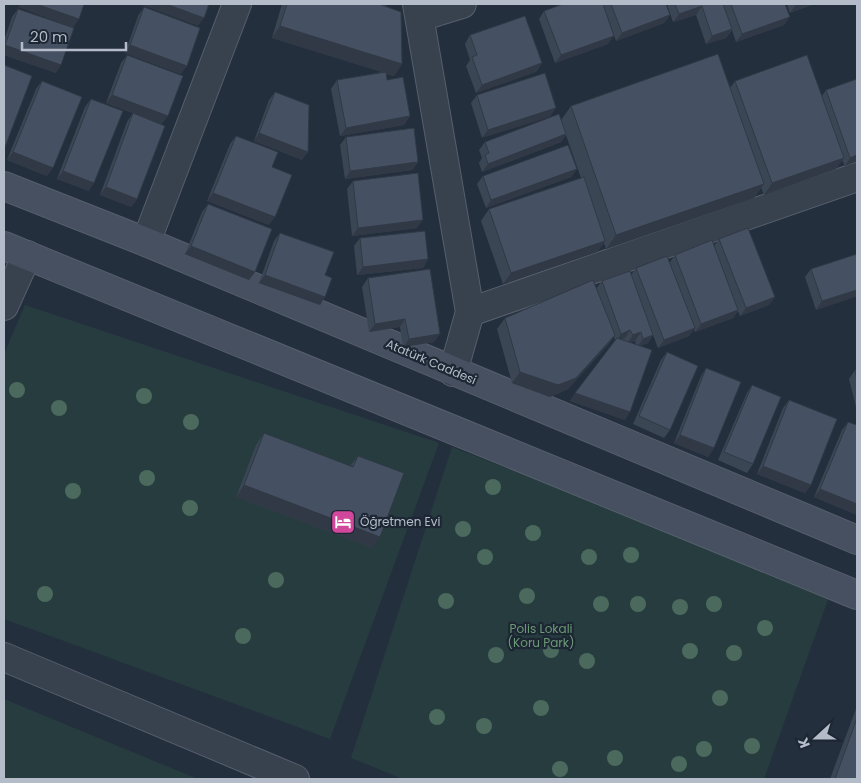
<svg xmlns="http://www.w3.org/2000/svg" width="861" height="783" viewBox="0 0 861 783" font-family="Poppins,sans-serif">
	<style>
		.green { fill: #263c3f }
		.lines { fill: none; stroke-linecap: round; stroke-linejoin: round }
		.minor-casing { stroke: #565f6c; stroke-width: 30 }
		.secondary-casing { stroke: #565f6c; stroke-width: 30 }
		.minor { stroke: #38414e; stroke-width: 28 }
		.secondary { stroke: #465061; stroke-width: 28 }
		.tree { fill: #4b6a5d }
		.wall { fill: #3b4654; fill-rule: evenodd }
		.shaded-wall { fill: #303945 }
		.building { fill: #455162; stroke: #303945 }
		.labels { text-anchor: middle; stroke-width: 4.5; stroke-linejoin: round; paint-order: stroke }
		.street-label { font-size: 12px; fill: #b4bcc9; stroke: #1d2633 }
		.poi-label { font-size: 12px; fill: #b4bcc9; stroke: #1d2633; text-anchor: start }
		.park-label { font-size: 12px; fill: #6b9a76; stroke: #1d2633 }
	</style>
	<rect width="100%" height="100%" fill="#242f3e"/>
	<g class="green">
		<polygon points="25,305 439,443 330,739 4,619 4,354"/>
		<polygon points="452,447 830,594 764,779 403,779 351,758"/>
		<polygon points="4,699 198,779 4,779"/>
	</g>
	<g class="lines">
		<defs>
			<g id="minor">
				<polyline points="417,4 470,312 453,372"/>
				<polyline points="420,17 462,4"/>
				<polyline points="146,242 237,4"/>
				<polyline points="4,306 27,255"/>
				<polyline points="470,312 857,177"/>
				<polyline points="4,657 295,779"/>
			</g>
			<g id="secondary">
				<polyline points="4,186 146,242 857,540"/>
				<polyline points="4,246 857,595"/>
			</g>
		</defs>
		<use href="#minor" class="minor-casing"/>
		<use href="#secondary" class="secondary-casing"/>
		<use href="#minor" class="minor"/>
		<use href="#secondary" class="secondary"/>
	</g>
	<g class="tree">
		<circle cx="17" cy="390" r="8"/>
		<circle cx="144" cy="396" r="8"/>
		<circle cx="59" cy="408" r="8"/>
		<circle cx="191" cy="422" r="8"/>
		<circle cx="147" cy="478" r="8"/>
		<circle cx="493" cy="487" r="8"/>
		<circle cx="73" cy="491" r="8"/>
		<circle cx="190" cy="508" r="8"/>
		<circle cx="463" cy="529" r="8"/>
		<circle cx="533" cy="533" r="8"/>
		<circle cx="631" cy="555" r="8"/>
		<circle cx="485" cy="557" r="8"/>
		<circle cx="589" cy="557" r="8"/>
		<circle cx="276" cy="580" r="8"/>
		<circle cx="45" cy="594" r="8"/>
		<circle cx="527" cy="596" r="8"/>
		<circle cx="446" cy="601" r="8"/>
		<circle cx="601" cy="604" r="8"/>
		<circle cx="638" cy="604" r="8"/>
		<circle cx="714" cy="604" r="8"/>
		<circle cx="680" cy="607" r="8"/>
		<circle cx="765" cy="628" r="8"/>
		<circle cx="243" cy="636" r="8"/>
		<circle cx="551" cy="650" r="8"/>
		<circle cx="690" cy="651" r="8"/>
		<circle cx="734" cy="653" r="8"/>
		<circle cx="496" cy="655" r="8"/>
		<circle cx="587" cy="661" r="8"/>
		<circle cx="720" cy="698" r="8"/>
		<circle cx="541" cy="708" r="8"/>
		<circle cx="437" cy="717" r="8"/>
		<circle cx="484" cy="726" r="8"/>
		<circle cx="752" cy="746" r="8"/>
		<circle cx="704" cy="749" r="8"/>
		<circle cx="615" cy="758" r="8"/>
		<circle cx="679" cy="764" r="8"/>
		<circle cx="560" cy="769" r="8"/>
	</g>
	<g class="wall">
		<polygon points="282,4 387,4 385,6 402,64 394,76 386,74 387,80 410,116 404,125 340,136 331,89 337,80 382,72 272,38"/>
		<polygon points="563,4 666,4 670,15 664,23 616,41 603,4 608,44 555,63 539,19 544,11"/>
		<polygon points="667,4 785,4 784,25 736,42 732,30 726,38 706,44 696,15 673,22"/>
		<polygon points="787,4 814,4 790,13"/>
		<polygon points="144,7 181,74 125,53 138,16"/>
		<polygon points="18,9 56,73 4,55 4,41 12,17"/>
		<polygon points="470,35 542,63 536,72 476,93 466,66 470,60 465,44"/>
		<polygon points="127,55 162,124 106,103 121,63"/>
		<polygon points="545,73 482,138 471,103 477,95"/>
		<polygon points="857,79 857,161 845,166 842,160 836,169 764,195 761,187 754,198 606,249 604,243 597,252 503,284 481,221 489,209 581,178 566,135 561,142 482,172 479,163 482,158 479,150 485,142 561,120 571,106 730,88 735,81 822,96 826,90"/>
		<polygon points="42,81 47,176 7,160 36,89"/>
		<polygon points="275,92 302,160 254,141 269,100"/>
		<polygon points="91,99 89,191 57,179 85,107"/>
		<polygon points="133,113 137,199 131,207 100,195 127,122"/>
		<polygon points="236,136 272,167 269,225 207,201 230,144"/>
		<polygon points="346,137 418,162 412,170 345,179 340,145"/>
		<polygon points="577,169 571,177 486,208 477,184 483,176"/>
		<polygon points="353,181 417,228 352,236 347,189"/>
		<polygon points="208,204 255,272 249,280 185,254 202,212"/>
		<polygon points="280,233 325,275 320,305 259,283 274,241"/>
		<polygon points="360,238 428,259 423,268 357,275 354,246"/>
		<path d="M719,239L775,297L769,305L740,316L738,311L733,318L695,332L694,329L689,336L658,348L653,335L648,343L640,346L625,420L570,401L615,340L614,337L607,346L568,389L550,397L512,383L497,329L505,318L596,289L602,281L631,275L636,268L670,262L675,255L714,246ZM635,341L636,345L630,343Z"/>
		<polygon points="857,254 857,296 816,310 805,277 811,269"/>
		<polygon points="368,278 434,342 403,347 400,327 369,332 362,287"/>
		<polygon points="667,352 670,430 664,438 633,424 661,360"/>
		<polygon points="706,368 714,448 708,457 674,443 701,376"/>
		<polygon points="855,370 857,370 857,407 856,407 849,379"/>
		<polygon points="752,385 753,464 747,473 718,460 747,393"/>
		<polygon points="789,400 811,485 805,493 757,474 783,408"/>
		<polygon points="848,422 857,515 814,497 842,430"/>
		<polygon points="264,433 350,466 358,456 372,548 236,497 256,445"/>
		<polygon points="857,706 857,779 830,779"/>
	</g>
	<g class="shaded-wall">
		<polygon points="21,4 36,4 79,19 73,28 18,7"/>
		<polygon points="143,4 166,4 204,18 198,26 142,5"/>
		<polygon points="796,4 814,4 790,13"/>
		<polygon points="702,6 696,15 673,22 679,14"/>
		<polygon points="670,15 664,23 616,41 622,33"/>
		<polygon points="790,17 784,25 736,42 742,34"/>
		<polygon points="280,26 402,64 394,76 272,38"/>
		<polygon points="732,29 726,38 706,44 712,36"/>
		<polygon points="614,36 608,44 555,63 561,55"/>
		<polygon points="5,45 61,65 56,73 4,55 4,47"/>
		<polygon points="130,45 187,66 181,74 125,53"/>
		<polygon points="542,63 536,72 476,93 482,85"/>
		<polygon points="112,95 168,116 162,124 106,103"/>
		<polygon points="556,108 550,117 482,138 488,130"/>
		<polygon points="410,116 404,125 340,136 346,128"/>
		<polygon points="259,133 308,152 302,160 254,141"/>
		<polygon points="566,134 561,142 482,172 488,164"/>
		<polygon points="13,152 53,168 47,176 7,160"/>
		<polygon points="857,155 857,161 845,166 850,158"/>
		<polygon points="844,158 836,169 764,195 772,183"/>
		<polygon points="418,162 412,170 345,179 350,171"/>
		<polygon points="577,169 571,177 486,208 491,200"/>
		<polygon points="63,171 94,183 89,191 57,179"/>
		<polygon points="764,184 754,198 606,249 616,235"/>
		<polygon points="106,187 137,199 131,207 100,195"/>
		<polygon points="213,193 275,217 269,225 207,201"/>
		<polygon points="423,220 417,228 352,236 358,228"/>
		<polygon points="605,241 597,252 503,284 511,273"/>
		<polygon points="191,246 255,272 249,280 185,254"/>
		<polygon points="428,259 423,268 357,275 363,267"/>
		<polygon points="265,275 325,297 320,305 259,283"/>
		<polygon points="857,290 857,296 816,310 822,301"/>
		<polygon points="775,297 769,305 740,316 746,308"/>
		<polygon points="738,310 733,318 695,332 701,324"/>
		<polygon points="405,319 400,327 369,332 375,324"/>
		<polygon points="695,328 689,336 658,348 664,340"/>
		<polygon points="630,330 625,338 616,342 621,334"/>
		<polygon points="641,332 635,341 627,344 633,335"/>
		<polygon points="440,334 434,342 403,347 409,339"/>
		<polygon points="615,335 607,346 568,389 550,397 512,383 520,372"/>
		<polygon points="653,335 648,343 637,347 643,339"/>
		<polygon points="575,393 630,412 625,420 570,401"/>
		<polygon points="680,435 714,448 708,457 674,443"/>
		<polygon points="763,466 811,485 805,493 757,474"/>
		<polygon points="244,485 380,537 372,548 236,497"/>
		<polygon points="820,489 857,504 857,515 814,497"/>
	</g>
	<g class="building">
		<polygon points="36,4 84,4 79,19"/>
		<polygon points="166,4 209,4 204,18"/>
		<polygon points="287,4 379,4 401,12 402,64 280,26"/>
		<polygon points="563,4 603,4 614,36 561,55 544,11"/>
		<polygon points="611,4 666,4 670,15 622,33"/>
		<polygon points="675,4 723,4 732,29 712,36 702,6 679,14"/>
		<polygon points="731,4 785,4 790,17 742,34"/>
		<polygon points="144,7 200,28 187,66 130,45"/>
		<polygon points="18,9 74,28 61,65 5,45"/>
		<polygon points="525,16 542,63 482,85 472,57 477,55 470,35"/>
		<polygon points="718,54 764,184 616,235 571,106"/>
		<polygon points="127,55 183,76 168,116 112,95"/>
		<polygon points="807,55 844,158 772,183 735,81"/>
		<polygon points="4,65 32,76 5,147 4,147"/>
		<polygon points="386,72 387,80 403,77 410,116 346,128 337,80"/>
		<polygon points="545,73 556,108 488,130 477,95"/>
		<polygon points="857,79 857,155 850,158 826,90"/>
		<polygon points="42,81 82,97 53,168 13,152"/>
		<polygon points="275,92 309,105 308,152 259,133"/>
		<polygon points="91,99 123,111 94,183 63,171"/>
		<polygon points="133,113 165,126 137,199 106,187"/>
		<polygon points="559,114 566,134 488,164 485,155 489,153 485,142"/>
		<polygon points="414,128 418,162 350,171 346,137"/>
		<polygon points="236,136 278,152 272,167 292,175 275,217 213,193"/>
		<polygon points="568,145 577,169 491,200 483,176"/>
		<polygon points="418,173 423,220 358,228 353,181"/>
		<polygon points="584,177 605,241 511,273 489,209"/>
		<polygon points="208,204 272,229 255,272 191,246"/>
		<polygon points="748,228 775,297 746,308 719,239"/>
		<polygon points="425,231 428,259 363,267 360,238"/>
		<polygon points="280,233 334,252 325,275 332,278 325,297 265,275"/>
		<polygon points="712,240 738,310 701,324 675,255"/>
		<polygon points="857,254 857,290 822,301 811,269"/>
		<polygon points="667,256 695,328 664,340 636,268"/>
		<polygon points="430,269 440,334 409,339 405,319 375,324 368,278"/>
		<polygon points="630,271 653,335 643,339 641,332 633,335 630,330 621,334 602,281"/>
		<polygon points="593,280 615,335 576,378 558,385 520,372 505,318"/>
		<polygon points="617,338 652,350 630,412 575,393"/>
		<polygon points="667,352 698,366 670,430 639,416"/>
		<polygon points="706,368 741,382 714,448 680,435"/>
		<polygon points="855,370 857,370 857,380"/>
		<polygon points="752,385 781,397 753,464 724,452"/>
		<polygon points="789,400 837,419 811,485 763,466"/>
		<polygon points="848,422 857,425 857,504 820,489"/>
		<polygon points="264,433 353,467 358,456 404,473 380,537 244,485"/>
		<polygon points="857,718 857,779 835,779"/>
	</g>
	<defs>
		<symbol id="hotel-square" viewBox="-11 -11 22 22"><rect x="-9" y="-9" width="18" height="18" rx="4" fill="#d1479c" stroke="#1d2633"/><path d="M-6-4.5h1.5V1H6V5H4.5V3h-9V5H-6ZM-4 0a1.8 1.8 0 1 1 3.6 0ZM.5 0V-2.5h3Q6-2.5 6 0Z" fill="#fff"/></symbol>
	</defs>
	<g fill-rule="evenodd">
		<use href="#hotel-square" x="329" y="508" width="28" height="28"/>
	</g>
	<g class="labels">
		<g class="street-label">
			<text transform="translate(431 362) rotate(23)" y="4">Atatürk Caddesi</text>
		</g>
		<g class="poi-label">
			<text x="360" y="526">Öğretmen Evi</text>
		</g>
		<g class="park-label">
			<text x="541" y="633">Polis Lokali<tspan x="541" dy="14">(Koru Park)</tspan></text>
		</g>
	</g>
	<rect width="861" height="783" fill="none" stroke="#b4bcc9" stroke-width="10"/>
	<g transform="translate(816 738) rotate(249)" stroke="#1d2633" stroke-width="4" paint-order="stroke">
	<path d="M0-4L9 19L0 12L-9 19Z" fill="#b4bcc9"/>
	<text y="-8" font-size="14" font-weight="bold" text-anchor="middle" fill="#b4bcc9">K</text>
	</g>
	<path d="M22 42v8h104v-8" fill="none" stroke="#b4bcc9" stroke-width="2.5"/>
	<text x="30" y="42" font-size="15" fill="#b4bcc9" stroke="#1d2633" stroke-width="4" paint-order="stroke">20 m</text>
</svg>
